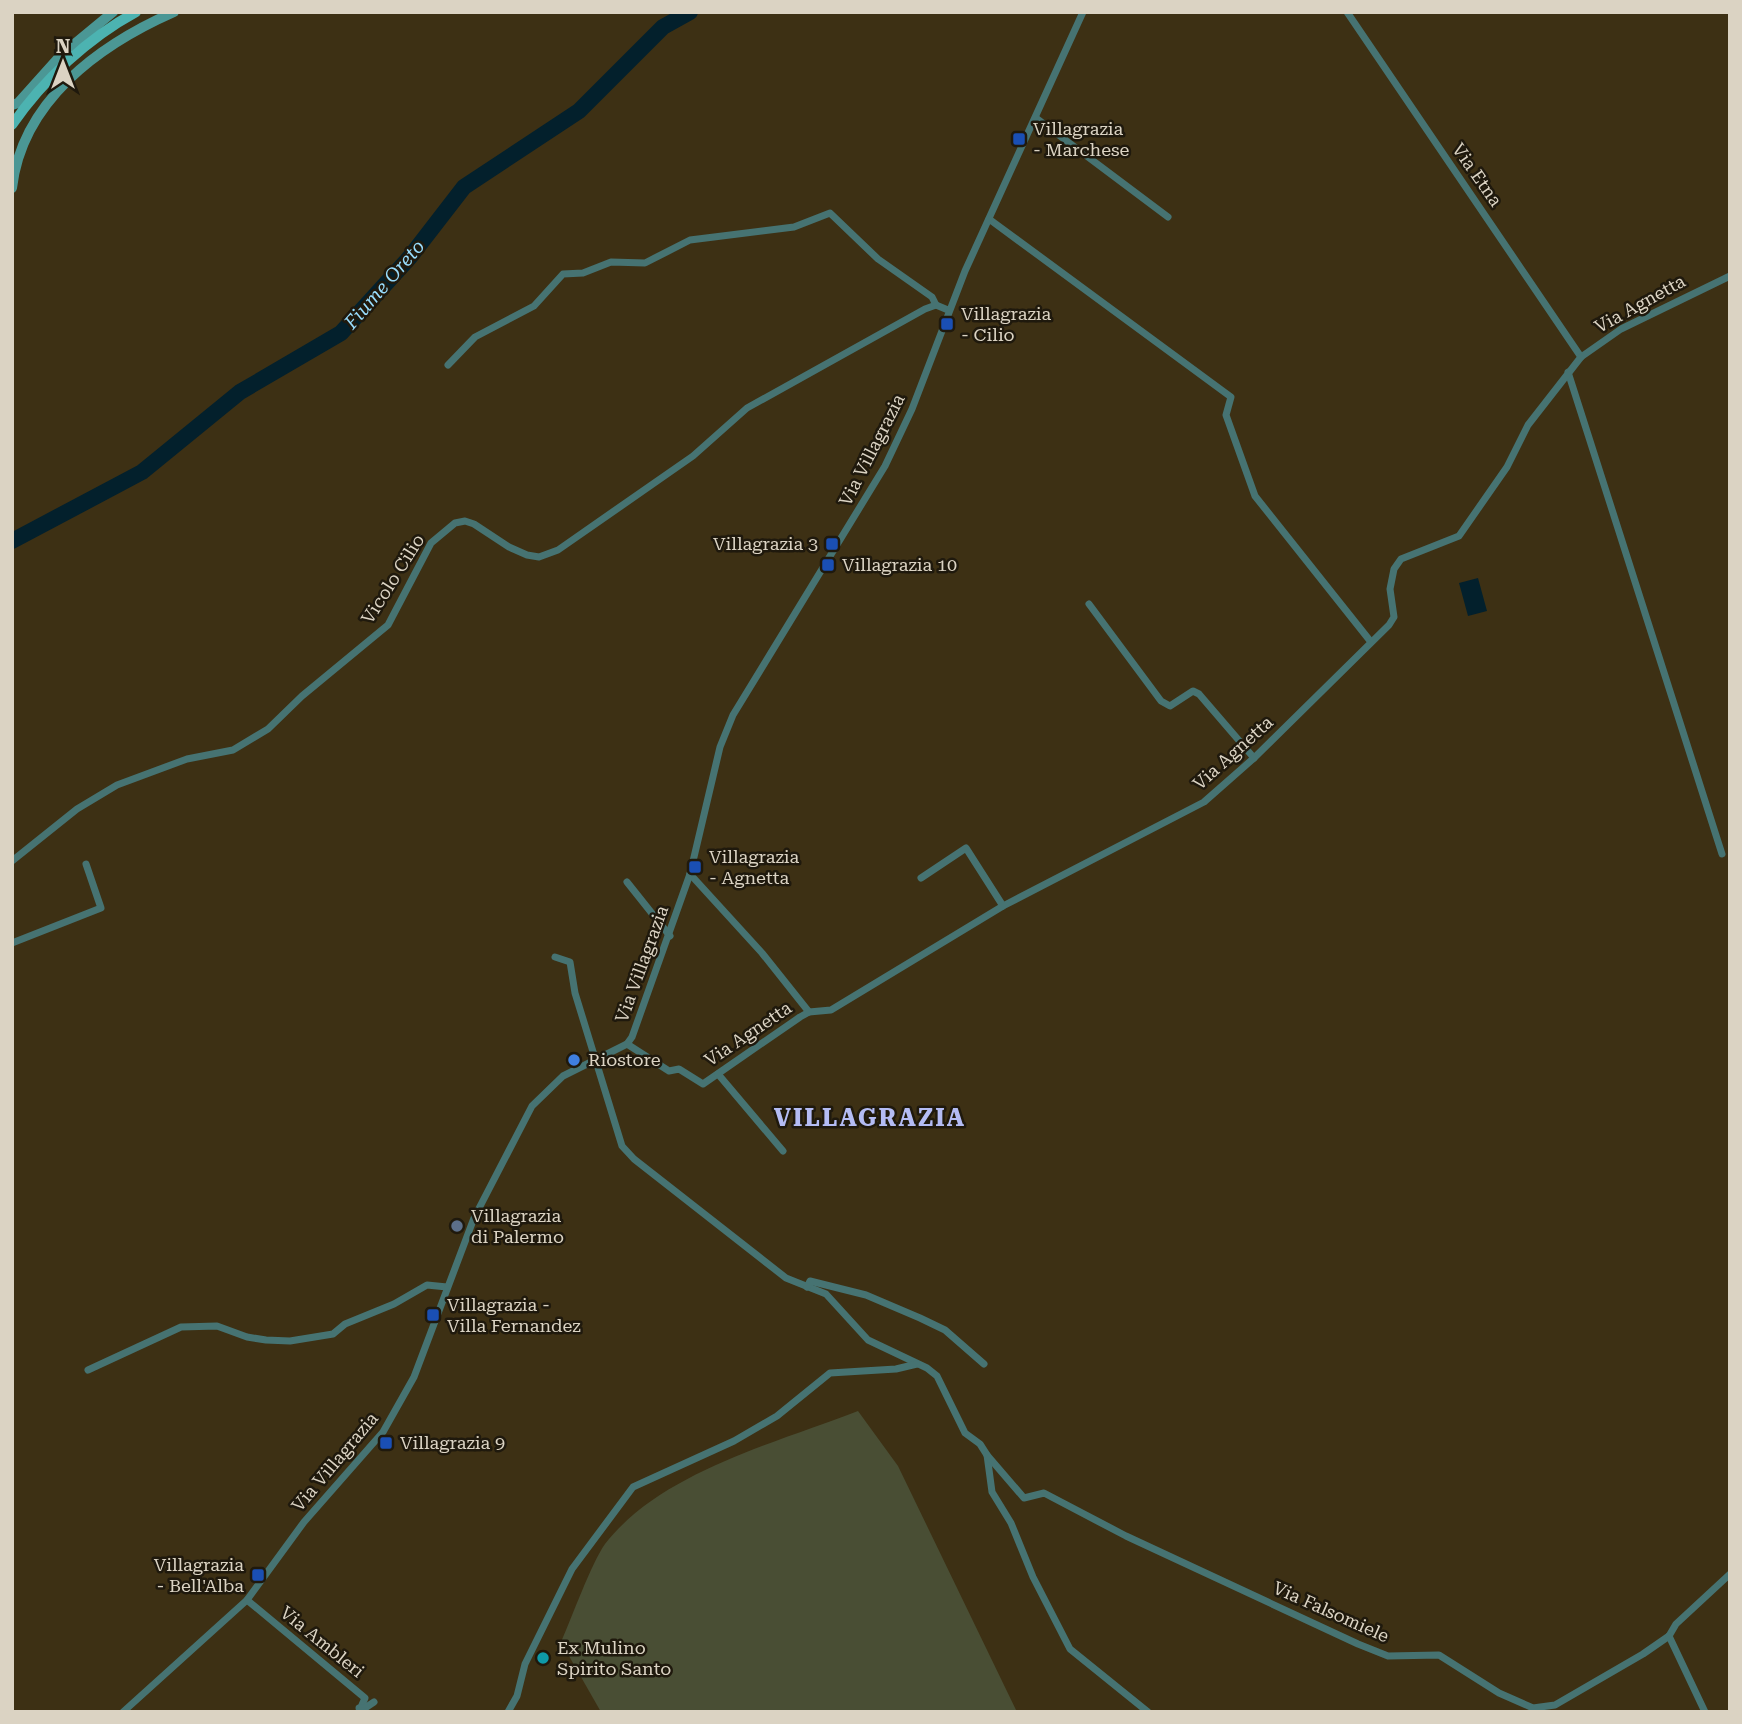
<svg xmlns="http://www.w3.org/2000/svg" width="1742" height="1724" viewBox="0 0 1742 1724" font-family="'Roboto Serif',serif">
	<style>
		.green { fill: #494e34 }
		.water { fill: #03202c }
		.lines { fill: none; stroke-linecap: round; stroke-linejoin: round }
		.river { stroke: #03202c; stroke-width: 16 }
		.minor { stroke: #467372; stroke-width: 7 }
		.secondary { stroke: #4b9795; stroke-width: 10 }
		.primary { stroke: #4cb3b1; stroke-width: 10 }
		.transit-dot { fill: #1a4fb4; stroke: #1f190d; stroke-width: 2.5 }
		.shop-dot { fill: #3f7fe0; stroke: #1f190d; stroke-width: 2.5 }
		.service-dot { fill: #5c6f8a; stroke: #1f190d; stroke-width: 2.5 }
		.culture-dot { fill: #0f9aa8; stroke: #1f190d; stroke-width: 2.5 }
		.labels { text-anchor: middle; stroke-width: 5; stroke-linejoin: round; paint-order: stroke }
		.poi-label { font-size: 18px; fill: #dbd3c3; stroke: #1f190d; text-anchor: start }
		.street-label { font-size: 18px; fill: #dbd3c3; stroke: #1f190d }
		.water-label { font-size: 19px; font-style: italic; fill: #98dcfc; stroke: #1f190d }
		.district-label { font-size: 24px; font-weight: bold; letter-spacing: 2px; fill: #b4bcf4; stroke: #1f190d }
	</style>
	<rect width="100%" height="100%" fill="#3d3014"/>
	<path class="green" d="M858,1411L898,1466L1017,1712H601L561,1642C572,1617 591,1564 605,1544C661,1472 776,1443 858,1411Z"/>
	<polygon class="water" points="1478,578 1487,611 1468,616 1459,583"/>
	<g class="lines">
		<polyline class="river" points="12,541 142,472 240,392 341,333 410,257 464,187 579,111 663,27 690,12"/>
		<g class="minor">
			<polyline points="1347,12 1581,357"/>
			<polyline points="1036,118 1168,217"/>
			<polyline points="989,219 1231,397 1226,415 1255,496 1371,642"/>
			<polyline points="448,365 475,337 534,306 563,274 583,273 611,262 645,263 690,240 794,227 830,213 878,259 932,297 936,305"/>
			<polyline points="1568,372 1722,854"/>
			<polyline points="1089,604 1161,701 1170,706 1193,691 1199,694 1254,758"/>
			<polyline points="12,861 77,809 117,785 187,759 233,750 268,729 302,696 388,625 431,543 455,523 465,521 474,524 509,547 527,555 539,557 558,550 693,456 747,408 925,309 936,305 948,310"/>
			<polyline points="690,874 762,953 809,1012"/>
			<polyline points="921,878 966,848 1003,906"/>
			<polyline points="627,882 670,936"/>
			<polyline points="12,943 101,908 86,864"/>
			<polyline points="555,957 570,962 575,993 622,1146 634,1159 786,1278 826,1294 868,1340 927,1368 937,1376 965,1433 980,1444 987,1455 992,1492 1011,1523 1033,1577 1070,1649 1148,1712"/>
			<polyline points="627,1044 669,1071 679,1069 703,1084 800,1017 809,1012 831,1010 1003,906 1204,802 1254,758 1389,625 1394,617 1390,589 1394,569 1401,559 1459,536 1507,467 1528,425 1581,357 1621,329 1730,276"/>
			<polyline points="718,1074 783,1151"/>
			<polyline points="807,1287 810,1281 866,1295 920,1318 945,1330 984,1364"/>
			<polyline points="88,1370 181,1327 217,1326 247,1337 266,1340 290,1341 333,1334 345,1324 394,1304 427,1285 447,1287"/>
			<polyline points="987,1455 1024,1498 1044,1493 1126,1536 1358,1644 1388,1656 1439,1655 1499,1693 1533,1708 1555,1705 1643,1654 1669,1636 1676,1624 1730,1574"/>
			<polyline points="247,1600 365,1698 359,1712"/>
			<polyline points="1669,1636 1705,1712"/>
			<polyline points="359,1708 365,1708 374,1702"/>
			<polyline points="123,1712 247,1600 304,1522 383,1432 414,1377 474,1218 532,1106 563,1076 627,1044 632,1037 690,874 720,747 733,715 885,466 912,409 965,271 1083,12"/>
			<polyline points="508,1712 517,1696 525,1664 572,1569 633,1487 734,1441 777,1416 830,1373 896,1369 917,1364"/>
		</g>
		<g class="secondary">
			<polyline points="12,105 18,103 61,55 113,12"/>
			<path d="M12,188C22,101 99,45 174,12"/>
		</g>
		<path class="primary" d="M12,125C43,80 88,38 136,12"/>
	</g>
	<g class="transit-dot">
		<rect x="1012" y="132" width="14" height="14" rx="3.5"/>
		<rect x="940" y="317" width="14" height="14" rx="3.5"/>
		<rect x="825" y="537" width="14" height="14" rx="3.5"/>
		<rect x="821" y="558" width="14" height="14" rx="3.5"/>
		<rect x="688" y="860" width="14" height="14" rx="3.5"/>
		<rect x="426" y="1308" width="14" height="14" rx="3.5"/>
		<rect x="379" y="1436" width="14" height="14" rx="3.5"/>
		<rect x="251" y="1568" width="14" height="14" rx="3.5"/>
	</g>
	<circle class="shop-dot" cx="574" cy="1060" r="7"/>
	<circle class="service-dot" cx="457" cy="1226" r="7"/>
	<circle class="culture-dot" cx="543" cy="1658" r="7"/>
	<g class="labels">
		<g class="poi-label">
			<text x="1033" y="135">Villagrazia<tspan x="1033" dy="21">- Marchese</tspan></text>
			<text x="961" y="320">Villagrazia<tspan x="961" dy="21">- Cilio</tspan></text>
			<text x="818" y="550" text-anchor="end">Villagrazia 3</text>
			<text x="842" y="571">Villagrazia 10</text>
			<text x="709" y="863">Villagrazia<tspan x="709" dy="21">- Agnetta</tspan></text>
			<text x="588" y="1066">Riostore</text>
			<text x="471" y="1222">Villagrazia<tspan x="471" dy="21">di Palermo</tspan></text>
			<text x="447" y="1311">Villagrazia -<tspan x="447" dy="21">Villa Fernandez</tspan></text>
			<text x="400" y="1449">Villagrazia 9</text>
			<text x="244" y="1571" text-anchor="end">Villagrazia<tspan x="244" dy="21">- Bell'Alba</tspan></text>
			<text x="557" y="1654">Ex Mulino<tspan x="557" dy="21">Spirito Santo</tspan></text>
		</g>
		<g class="street-label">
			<text transform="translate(1477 175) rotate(55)" y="6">Via Etna</text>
			<text transform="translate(1640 304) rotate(-29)" y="6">Via Agnetta</text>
			<text transform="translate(872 450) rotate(-63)" y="6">Via Villagrazia</text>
			<text transform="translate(393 579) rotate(-58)" y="6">Vicolo Cilio</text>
			<text transform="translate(1233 753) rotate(-42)" y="6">Via Agnetta</text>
			<text transform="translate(642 964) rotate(-70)" y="6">Via Villagrazia</text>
			<text transform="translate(748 1034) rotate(-34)" y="6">Via Agnetta</text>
			<text transform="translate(335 1462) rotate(-50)" y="6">Via Villagrazia</text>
			<text transform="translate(1331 1612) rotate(24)" y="6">Via Falsomiele</text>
			<text transform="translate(322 1642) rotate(39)" y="6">Via Ambleri</text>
		</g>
		<g class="water-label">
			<text transform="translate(384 284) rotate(-49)" y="7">Fiume Oreto</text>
		</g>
		<g class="district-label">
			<text x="870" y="1126">VILLAGRAZIA</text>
		</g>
	</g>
	<rect width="1742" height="1724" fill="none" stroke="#dbd3c3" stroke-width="28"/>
	<g transform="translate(63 63)" stroke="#1f190d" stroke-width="5" paint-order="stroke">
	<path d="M0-5L12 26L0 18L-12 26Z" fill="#dbd3c3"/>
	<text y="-10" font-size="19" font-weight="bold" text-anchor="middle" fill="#dbd3c3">N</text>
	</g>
</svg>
